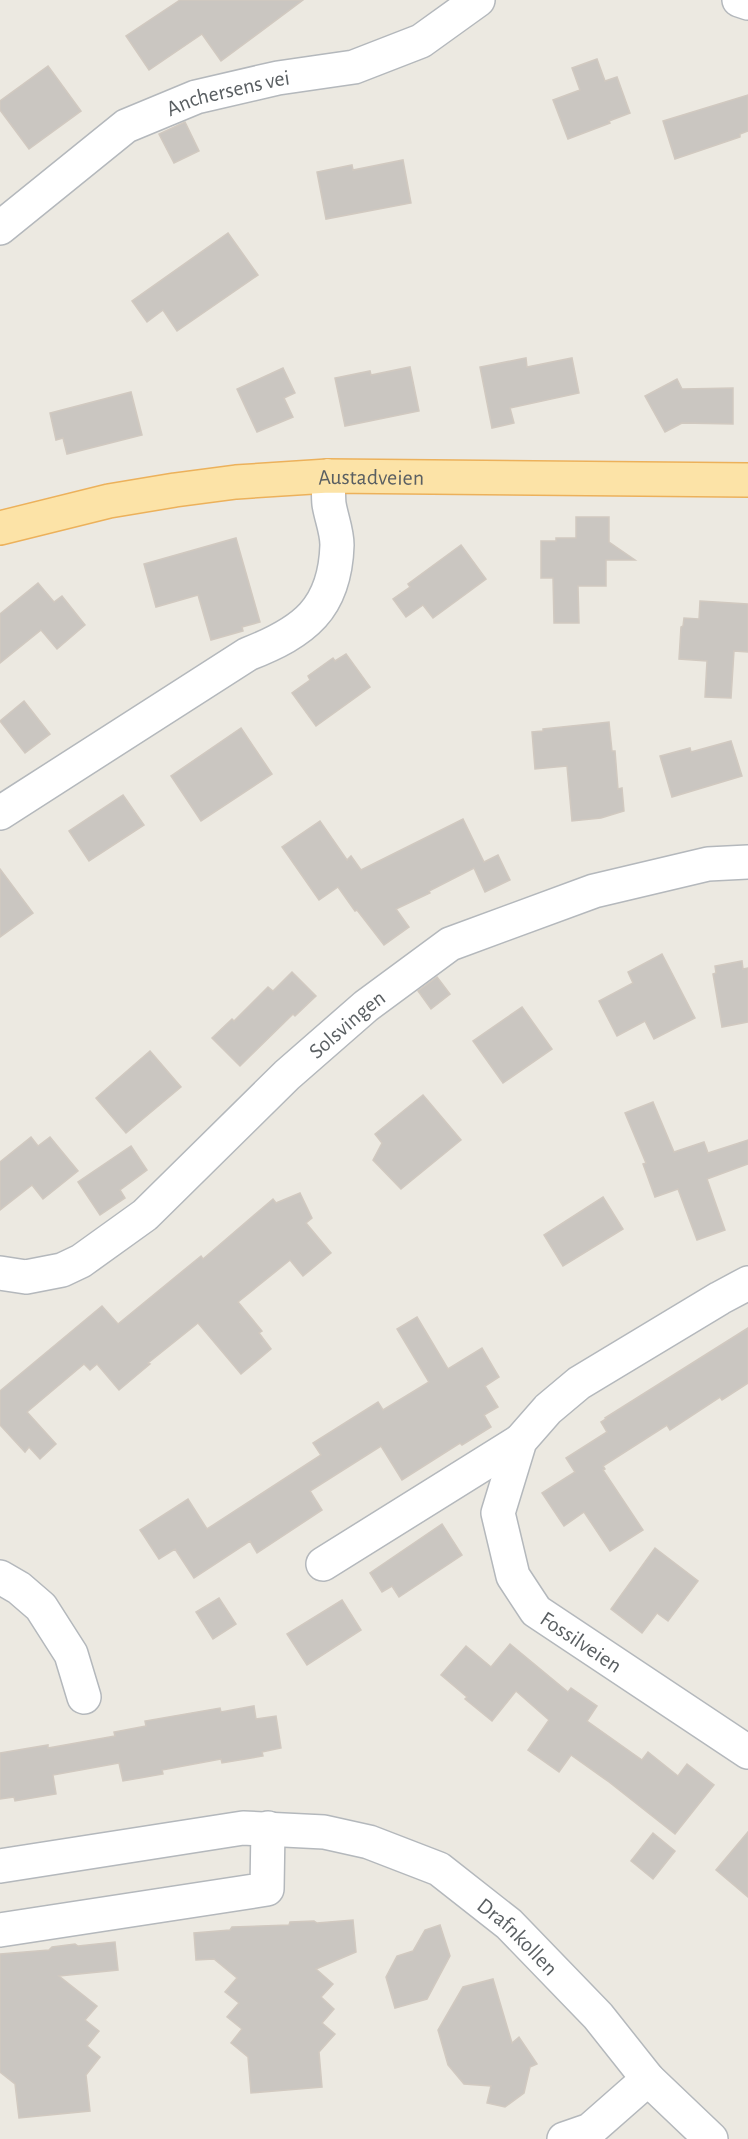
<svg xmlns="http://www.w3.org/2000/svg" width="748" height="2139" viewBox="0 0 748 2139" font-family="'Alegreya Sans',sans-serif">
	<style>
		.building { fill: #cac6c1; stroke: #d1c9c0; stroke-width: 1.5 }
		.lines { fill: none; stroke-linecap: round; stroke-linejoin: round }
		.minor-casing { stroke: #b4b8bc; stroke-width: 36 }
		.major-casing { stroke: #ecb15b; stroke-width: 36 }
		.minor { stroke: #fff; stroke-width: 33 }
		.major { stroke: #fce3a7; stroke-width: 33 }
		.labels { text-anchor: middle; stroke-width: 5; stroke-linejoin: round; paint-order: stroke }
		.street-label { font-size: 22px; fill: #5a5f62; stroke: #fff }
	</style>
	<rect width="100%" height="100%" fill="#ece9e1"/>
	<g class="building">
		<polygon points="180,0 303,0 221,61 202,34 149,70 126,36"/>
		<polygon points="597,59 605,81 617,77 630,113 609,121 610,123 568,139 553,100 580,90 572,68"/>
		<polygon points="48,66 81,111 29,149 0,110 0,101"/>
		<polygon points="748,95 748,131 740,134 740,137 675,159 663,121"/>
		<polygon points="185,122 199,151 174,163 159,134"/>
		<polygon points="403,160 411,203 326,219 317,172 352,165 353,170"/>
		<polygon points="228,233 258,275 177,331 163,310 147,322 132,301"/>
		<polygon points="526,358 527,367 572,358 579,393 510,408 514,423 492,428 480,367"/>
		<polygon points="410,367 419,411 345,426 335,378 370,371 371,375"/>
		<polygon points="283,368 295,393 284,398 293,417 257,432 237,389"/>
		<polygon points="677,379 682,389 733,388 733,424 682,423 665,432 645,396"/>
		<polygon points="131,392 142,435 67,454 63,438 56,440 50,413"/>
		<polygon points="576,517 609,517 609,542 635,560 606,560 606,586 578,586 579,623 554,623 553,578 541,578 541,541 556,541 556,538 576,538"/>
		<polygon points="236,538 260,622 242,627 243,631 211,640 198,595 156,607 144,564"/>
		<polygon points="461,545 486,579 433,618 423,605 406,617 393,599 410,587 408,584"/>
		<polygon points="38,583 54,602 62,596 85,625 57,649 41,630 0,663 0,614"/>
		<polygon points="700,601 748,604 748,652 734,651 731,698 705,697 707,661 679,659 681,627 683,626 684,618 699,619"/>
		<polygon points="346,654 370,687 316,726 292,693 310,680 308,676 333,658 335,661"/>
		<polygon points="24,701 50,734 25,753 0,721"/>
		<polygon points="609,722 612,751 615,751 618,789 622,788 624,811 601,818 572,821 567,766 535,769 532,732 543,731 543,729"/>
		<polygon points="241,728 272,774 201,821 171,776"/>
		<polygon points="731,741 742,776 672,797 660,756 690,748 691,752"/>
		<polygon points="123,795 144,825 89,861 69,831"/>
		<polygon points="463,819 484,862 498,855 510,880 485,892 474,868 429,891 430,893 396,909 409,927 384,945 357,910 355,911 338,887 319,900 282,847 320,821 347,860 351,856 361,870"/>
		<polygon points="0,869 33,913 0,937"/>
		<polygon points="662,954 695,1018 654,1039 645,1021 617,1036 599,1001 633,983 628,972"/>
		<polygon points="742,961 743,969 748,968 748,1022 722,1027 713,974 716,973 715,966"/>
		<polygon points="292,972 316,996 295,1016 293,1014 240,1066 212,1038 232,1019 234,1021 268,987 273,991"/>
		<polygon points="437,977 450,994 431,1009 418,991"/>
		<polygon points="522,1007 552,1049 503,1083 473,1041"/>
		<polygon points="150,1051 181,1087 126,1133 96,1098"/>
		<polygon points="423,1095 461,1140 401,1189 373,1160 382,1143 375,1134"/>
		<polygon points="653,1102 674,1152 704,1142 708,1153 748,1140 748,1164 707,1179 725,1230 697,1240 678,1189 655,1197 643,1164 646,1163 625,1113"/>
		<polygon points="31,1137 38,1146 50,1137 78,1171 43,1199 32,1185 0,1210 0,1162"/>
		<polygon points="131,1146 147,1170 120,1190 125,1198 100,1215 78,1182"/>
		<polygon points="300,1193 312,1218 306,1223 331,1253 303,1276 290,1260 238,1302 262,1331 259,1333 271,1349 241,1374 198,1323 148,1363 150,1364 119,1390 97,1364 90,1370 84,1364 27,1412 56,1444 40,1459 29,1447 25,1452 0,1425 0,1391 102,1306 118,1324 201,1256 203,1259 273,1199 276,1203"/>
		<polygon points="603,1197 623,1229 563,1266 544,1235"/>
		<polygon points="417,1317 448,1369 482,1348 499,1377 485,1386 498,1407 484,1415 491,1427 462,1445 460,1443 402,1480 381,1446 310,1491 322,1510 257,1553 250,1541 194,1578 175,1549 159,1559 140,1530 188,1499 207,1529 321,1455 313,1443 378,1402 383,1410 429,1382 397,1329"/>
		<polygon points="748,1328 748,1383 722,1400 720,1397 670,1430 667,1425 603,1466 605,1469 603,1470 643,1530 610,1551 584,1512 564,1526 542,1493 575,1472 566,1458 607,1432 601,1422 606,1419 605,1418"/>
		<polygon points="442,1524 462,1555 399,1597 392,1586 382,1592 370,1573"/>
		<polygon points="655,1548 698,1581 668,1621 657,1613 642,1633 611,1609"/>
		<polygon points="219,1598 236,1624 213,1639 196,1612"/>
		<polygon points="342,1600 361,1630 307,1665 287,1634"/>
		<polygon points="510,1644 568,1692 571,1688 597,1706 587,1721 642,1760 648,1752 678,1776 687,1764 714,1785 675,1834 609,1782 571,1755 559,1772 528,1750 549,1720 516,1691 492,1721 465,1699 467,1697 441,1675 466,1646 491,1667"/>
		<polygon points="254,1706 256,1719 276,1716 281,1748 262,1752 263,1756 222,1763 221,1759 162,1770 163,1774 123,1781 119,1763 53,1775 56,1794 15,1801 14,1797 0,1799 0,1753 48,1745 48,1748 115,1736 114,1732 146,1726 145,1721 220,1708 221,1712"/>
		<polygon points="748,1832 748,1897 716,1870"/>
		<polygon points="653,1833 675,1851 653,1879 631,1861"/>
		<polygon points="353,1920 356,1952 316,1969 333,1984 321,1997 334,2009 322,2023 335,2034 319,2052 322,2087 251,2093 248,2057 231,2043 242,2029 227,2017 239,2003 225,1992 237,1978 214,1959 196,1960 194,1933 230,1930 232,1927 289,1925 290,1922 314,1921 317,1923"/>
		<polygon points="440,1925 450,1956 427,1999 395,2008 386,1977 397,1956 413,1951 425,1930"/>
		<polygon points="115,1942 118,1970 59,1976 97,2006 85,2020 99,2031 87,2046 100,2057 86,2075 90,2111 19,2118 15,2084 0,2072 0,1954 49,1950 52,1947 75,1944 78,1946"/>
		<polygon points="493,1979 512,2043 519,2037 537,2064 530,2067 524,2093 505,2107 487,2103 491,2086 464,2084 448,2065 438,2030 463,1987"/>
	</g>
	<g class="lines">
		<defs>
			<g id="minor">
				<polyline points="739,0 748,3"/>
				<path id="s1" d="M0,228L126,126L196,97L278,78L354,67L421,41L478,0"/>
				<path d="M0,813L248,654C304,632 335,609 337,545C337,531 331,517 329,504C328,495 329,485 328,476"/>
				<path id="s2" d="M0,1273L26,1277L62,1270L81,1261L145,1215L287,1075L366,1006L450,944L594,891L708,864L748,862"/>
				<path id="s3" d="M748,1283L720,1298L579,1383L548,1409L520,1441L498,1513L513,1576L536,1611L748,1752"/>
				<polyline points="323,1564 520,1441"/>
				<polyline points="0,1577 19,1588 41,1607 71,1654 84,1697"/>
				<path id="s4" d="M0,1866L243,1828L324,1832L369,1842L439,1869L509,1924L598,2016L648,2079L711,2139"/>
				<polyline points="0,1930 267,1889 268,1828"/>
				<polyline points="564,2139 590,2130 648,2079"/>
			</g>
			<g id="major">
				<path id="s5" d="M0,528L109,501L175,490L236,482L328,476L748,480"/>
			</g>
		</defs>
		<use href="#minor" class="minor-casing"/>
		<use href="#major" class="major-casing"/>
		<use href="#minor" class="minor"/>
		<use href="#major" class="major"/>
	</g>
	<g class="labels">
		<g class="street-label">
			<text dy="8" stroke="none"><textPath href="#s1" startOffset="270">Anchersens vei</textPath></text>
			<text dy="8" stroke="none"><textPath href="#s5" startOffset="376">Austadveien</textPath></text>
			<text dy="8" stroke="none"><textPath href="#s2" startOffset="441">Solsvingen</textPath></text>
			<text dy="8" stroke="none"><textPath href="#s3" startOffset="516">Fossilveien</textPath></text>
			<text dy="8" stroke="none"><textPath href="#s4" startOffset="552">Drafnkollen</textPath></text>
		</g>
	</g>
</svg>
